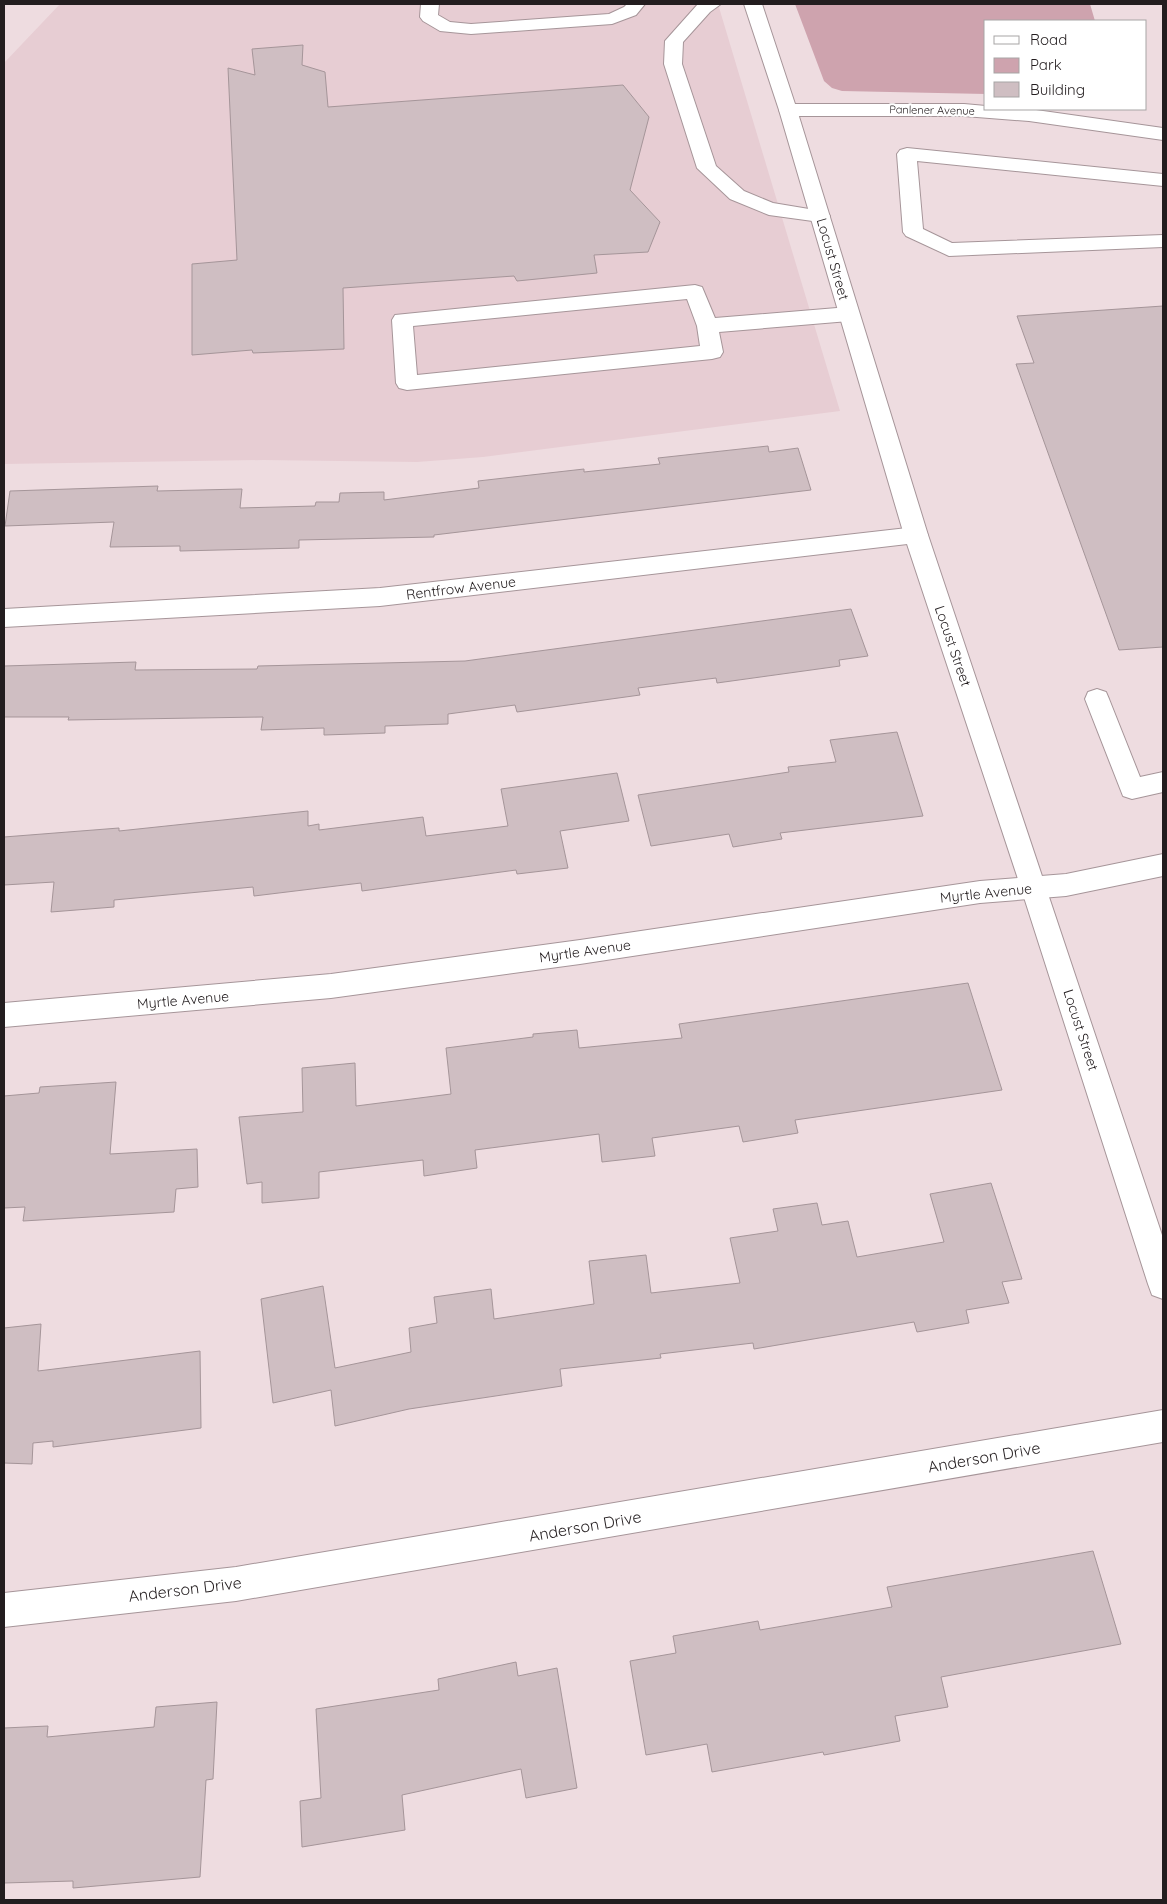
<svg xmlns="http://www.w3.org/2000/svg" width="1167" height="1904" viewBox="0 0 1167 1904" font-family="Quicksand,sans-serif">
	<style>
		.built { fill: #e7cdd3 }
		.green { fill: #cea3ae }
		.building { fill: #cfbec2; stroke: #a59599 }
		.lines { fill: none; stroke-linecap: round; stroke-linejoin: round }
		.service-casing { stroke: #a69599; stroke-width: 2 }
		.minor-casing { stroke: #a69599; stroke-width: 2 }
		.tertiary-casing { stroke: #a69599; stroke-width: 2 }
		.service { fill: #fff; fill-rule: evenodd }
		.minor { fill: #fff; fill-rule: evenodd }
		.tertiary { fill: #fff; fill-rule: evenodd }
		.labels { text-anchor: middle; stroke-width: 4.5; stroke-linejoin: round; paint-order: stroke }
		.far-street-label { font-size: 11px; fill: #231d1f; stroke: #fff }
		.street-label { font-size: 14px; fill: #231d1f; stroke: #fff }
		.near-street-label { font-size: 16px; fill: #231d1f; stroke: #fff }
	</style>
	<rect width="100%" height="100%" fill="#eedce0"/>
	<polygon class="built" points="60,4 718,4 840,411 483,457 417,462 263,460 4,464 4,63"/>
	<polygon class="green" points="795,4 1090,4 1095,21 986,21 986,94 842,91 832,88 824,81"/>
	<g class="building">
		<polygon points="303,45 302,65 325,72 328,107 623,85 649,117 630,190 660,222 648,252 594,255 597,273 517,281 514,276 343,288 344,349 253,353 252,350 192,355 192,264 237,260 228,68 255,75 252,49"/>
		<polygon points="1163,306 1163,647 1119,650 1016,364 1034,363 1017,316"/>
		<polygon points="768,446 769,452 798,448 811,490 434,535 434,537 299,540 299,548 180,551 180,546 110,547 114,522 5,526 10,491 158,486 157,491 242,489 240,508 315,506 316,502 339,502 340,493 384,492 384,500 479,488 478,481 584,469 584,472 660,464 658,458"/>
		<polygon points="851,609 868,656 839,660 840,666 717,683 716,678 638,688 640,695 517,712 515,705 448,714 448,724 385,726 385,733 324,735 324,728 261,730 263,717 68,720 69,717 4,717 4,666 136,662 135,670 257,669 258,666 465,661"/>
		<polygon points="897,732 923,816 780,833 782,839 733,847 729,834 651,846 638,795 789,772 788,767 836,762 830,740"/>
		<polygon points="617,773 629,821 560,831 568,868 517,874 516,870 362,891 361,883 254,896 253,887 114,900 114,907 51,912 54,882 4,885 4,837 119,828 119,831 308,811 308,826 319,824 319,830 423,817 426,836 508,826 501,789"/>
		<polygon points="968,983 1002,1090 795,1120 798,1133 743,1142 739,1126 652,1138 655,1156 602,1162 599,1134 475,1150 477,1168 424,1176 423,1160 319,1172 319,1198 262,1203 262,1182 247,1184 239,1117 303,1112 302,1068 355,1063 356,1106 451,1094 446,1048 533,1037 533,1034 577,1030 579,1048 682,1038 679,1024"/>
		<polygon points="116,1082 110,1154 197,1149 198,1187 176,1189 174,1212 23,1221 25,1207 4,1208 4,1096 39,1093 40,1087"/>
		<polygon points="991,1183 1022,1279 1002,1282 1009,1303 966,1310 969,1323 917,1332 914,1322 754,1349 753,1343 660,1354 661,1358 560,1369 562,1386 409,1409 335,1426 331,1390 273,1403 261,1299 323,1286 335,1368 411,1352 409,1328 437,1323 434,1297 491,1289 494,1319 594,1304 589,1261 646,1255 651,1293 740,1283 730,1238 778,1231 773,1209 817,1203 822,1225 848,1221 857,1257 944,1242 930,1194"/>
		<polygon points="41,1324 38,1371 200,1351 201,1428 53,1447 53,1441 33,1443 32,1464 4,1463 4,1328"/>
		<polygon points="1093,1551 1121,1644 941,1677 948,1707 895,1716 900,1741 824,1755 823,1752 712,1772 707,1744 646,1755 630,1661 676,1653 673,1636 758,1621 760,1630 892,1607 887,1587"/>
		<polygon points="516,1662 518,1676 557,1668 577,1788 526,1798 521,1769 402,1795 405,1830 302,1847 300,1801 321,1798 316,1709 439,1690 438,1679"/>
		<polygon points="217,1702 213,1779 206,1780 200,1877 73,1888 73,1881 4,1883 4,1728 48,1726 47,1737 154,1727 156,1707"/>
	</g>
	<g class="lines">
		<defs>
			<g id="service">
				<polygon points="421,4 439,4 438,15 450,22 471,24 609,14 624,7 627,4 645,4 636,15 612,24 471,34 440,31 423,21 420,17"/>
				<polygon points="698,4 721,4 710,12 683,42 682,64 716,166 744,191 773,203 827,212 830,216 827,220 820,222 769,215 730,199 697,168 664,64 665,41"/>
				<polygon points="907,148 1163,174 1163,186 917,161 923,229 952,243 1163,235 1163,247 949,256 906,236 903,232 897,154 900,150"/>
				<path d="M695,285L702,287L715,318L849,307L856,309L859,314L856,319L849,321L719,332L723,352L720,357L712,359L407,390L399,388L396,383L392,320L395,315ZM687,299L697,326L700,346L417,375L413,326Z"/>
				<polygon points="1097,689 1106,692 1109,699 1140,777 1163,772 1163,792 1132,799 1123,796 1085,699 1088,692"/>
			</g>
			<g id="minor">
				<polygon points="788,104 964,104 986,106 986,109 1029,109 1163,128 1163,140 1029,121 964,116 788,116 781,114 779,110 781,106"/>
				<polygon points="916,527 924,529 928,535 924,541 916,543 380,606 4,627 4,609 380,588"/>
				<polygon points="1163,854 1163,876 1066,896 980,903 580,964 331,998 4,1027 4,1003 331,974 580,940 980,881 1066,874"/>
				<polygon points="1163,1410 1163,1442 236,1601 4,1627 4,1593 236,1567"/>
			</g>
			<polygon id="tertiary" points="744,4 762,4 797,110 928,535 1163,1238 1163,1299 1152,1295 1148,1284 1021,888 904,535 779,110"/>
		</defs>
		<use href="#service" class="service-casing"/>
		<use href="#minor" class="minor-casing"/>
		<use href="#tertiary" class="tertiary-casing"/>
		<use href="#service" class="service"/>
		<use href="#minor" class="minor"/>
		<use href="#tertiary" class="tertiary"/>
	</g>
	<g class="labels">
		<g class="far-street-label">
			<text transform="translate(932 110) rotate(1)" y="4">Panlener Avenue</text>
		</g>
		<g class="street-label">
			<text transform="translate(833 259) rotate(74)" y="5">Locust Street</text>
			<text transform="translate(461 588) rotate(-7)" y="5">Rentfrow Avenue</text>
			<text transform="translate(953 646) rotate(71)" y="5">Locust Street</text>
			<text transform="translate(986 893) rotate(-6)" y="5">Myrtle Avenue</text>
			<text transform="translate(585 951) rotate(-8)" y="5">Myrtle Avenue</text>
			<text transform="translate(183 1000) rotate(-5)" y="5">Myrtle Avenue</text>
			<text transform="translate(1081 1030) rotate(72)" y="5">Locust Street</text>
		</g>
		<g class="near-street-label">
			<text transform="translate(984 1457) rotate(-10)" y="6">Anderson Drive</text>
			<text transform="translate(585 1526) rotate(-10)" y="6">Anderson Drive</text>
			<text transform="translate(185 1589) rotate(-7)" y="6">Anderson Drive</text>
		</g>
	</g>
	<rect width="1167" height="1904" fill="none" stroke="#231d1f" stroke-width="10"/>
	<rect x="984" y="20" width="162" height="90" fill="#ffffff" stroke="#a7a5a5"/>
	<rect x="994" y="36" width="25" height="8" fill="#ffffff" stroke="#a7a5a5"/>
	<text x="1030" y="45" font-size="15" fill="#231d1f">Road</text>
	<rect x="994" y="58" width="25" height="15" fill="#cea3ae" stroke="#a7a5a5"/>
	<text x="1030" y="70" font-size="15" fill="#231d1f">Park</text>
	<rect x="994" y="82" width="25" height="15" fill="#cfbec2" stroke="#a7a5a5"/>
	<text x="1030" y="95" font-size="15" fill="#231d1f">Building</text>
</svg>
